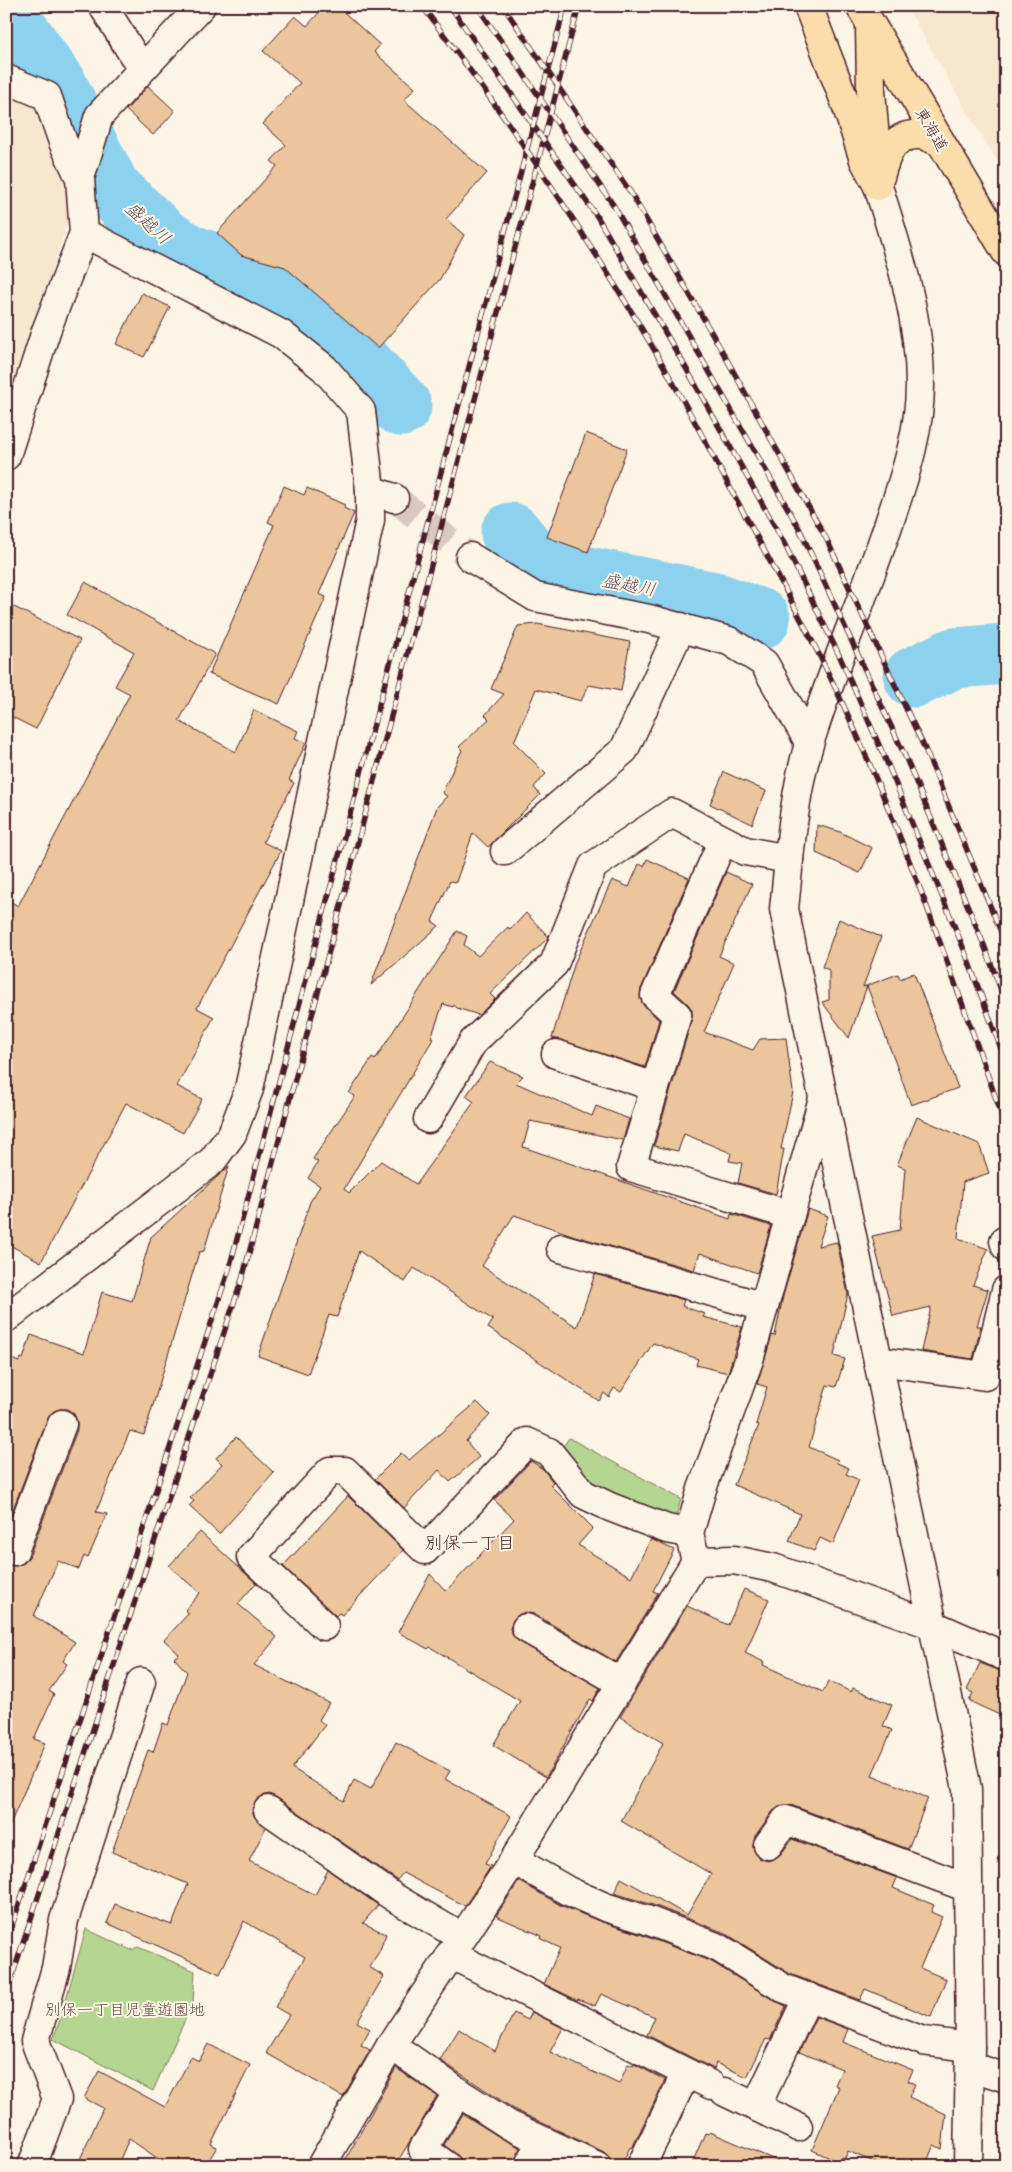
<svg xmlns="http://www.w3.org/2000/svg" width="1012" height="2172" viewBox="0 0 1012 2172" font-family="Itim,'Klee One',sans-serif">
	<style>
		.built { fill: #f7e7cf }
		.green { fill: #b4d690; stroke: #7f7a5e }
		.lines { fill: none; stroke-linecap: round; stroke-linejoin: round }
		.river { stroke: #8cd2ee; stroke-width: 61 }
		.building { fill: #ebc69c; stroke: #4a1f2b }
		.minor-tunnel { stroke: #d8cac0; stroke-width: 28; stroke-dasharray: 28 14; stroke-linecap: butt }
		.minor-casing { stroke: #4a1f2b; stroke-width: 31 }
		.highway-casing { stroke: #4a1f2b; stroke-width: 31 }
		.minor { stroke: #fcf5e5; stroke-width: 28 }
		.highway { stroke: #faddab; stroke-width: 28 }
		.rail-casing { stroke: #4a1f2b; stroke-width: 5.5 }
		.rail { stroke: #fcf5e5; stroke-width: 4; stroke-dasharray: 11; stroke-linecap: butt }
		.labels { text-anchor: middle; stroke-width: 4; stroke-linejoin: round; paint-order: stroke }
		.street-label { font-size: 16px; fill: #4a1f2b; stroke: #fcf5e5 }
		.park-label { font-size: 16px; fill: #644d44; stroke: #fcf5e5 }
		.water-label { font-size: 18px; font-style: italic; fill: #5e5566; stroke: #fcf5e5 }
		.neighbourhood-label { font-size: 18px; fill: #4a1f2b; stroke: #fcf5e5 }
	</style>
	<rect width="100%" height="100%" fill="#fcf5e5"/>
	<filter id="ink" filterUnits="userSpaceOnUse"><feTurbulence type="fractalNoise" baseFrequency=".02" numOctaves="2"/><feDisplacementMap in="SourceGraphic" scale="10" xChannelSelector="R" yChannelSelector="G"/><feConvolveMatrix kernelMatrix="1 2 1 2 8 2 1 2 1" color-interpolation-filters="sRGB"/></filter>
	<g filter="url(#ink)">
		<g class="built">
			<polygon points="906,6 1006,6 1006,174 973,122"/>
			<polygon points="6,90 41,104 77,183 68,221 6,411"/>
		</g>
		<g class="green">
			<polygon points="569,1438 681,1499 676,1517 640,1507 595,1487 562,1448"/>
			<polygon points="86,1929 131,1950 138,1947 195,1971 193,2002 153,2091 53,2039 60,2020"/>
		</g>
		<g class="lines">
			<g class="river">
				<polyline points="6,12 57,86 110,188 162,238 188,254 257,279 312,316 355,356 401,406"/>
				<polyline points="511,533 536,564 547,569 714,602 760,619"/>
				<polyline points="914,677 954,658 1006,654"/>
			</g>
		</g>
		<g class="building">
			<polygon points="325,6 337,6 380,45 374,52 415,88 404,100 487,173 446,219 464,235 440,279 378,348 285,267 241,255 217,233 277,166 271,161 286,145 263,124 300,83 263,51 295,16 307,26"/>
			<polygon points="148,86 175,111 153,135 126,110"/>
			<polygon points="142,293 170,307 144,357 116,344"/>
			<polygon points="586,433 627,449 588,552 547,537"/>
			<polygon points="284,486 304,495 307,488 345,505 344,508 354,513 319,594 326,597 279,704 209,674 274,525 268,522"/>
			<polygon points="85,582 215,654 179,721 236,752 254,710 298,731 295,738 306,743 289,780 294,783 263,842 281,851 197,1008 214,1017 177,1086 202,1099 183,1133 126,1103 41,1262 6,1243 6,899 18,906 130,694 115,686 134,652 67,615"/>
			<polygon points="6,603 80,640 36,729 6,714"/>
			<polygon points="537,624 630,642 621,691 589,685 581,701 536,689 514,742 546,774 534,787 540,795 488,847 473,833 456,882 450,881 432,921 439,926 371,985 437,807 447,796 442,793 462,750 459,747 489,719 485,715 504,694 491,689 518,626"/>
			<polygon points="724,772 766,791 752,824 710,804"/>
			<polygon points="817,825 838,831 872,848 860,873 816,853"/>
			<polygon points="647,859 689,878 641,989 640,999 644,1006 659,1020 645,1067 552,1038 575,962 612,880 629,887 639,864 644,866"/>
			<polygon points="726,872 752,884 719,956 734,963 704,1032 753,1050 760,1039 786,1038 793,1092 781,1149 784,1149 776,1194 738,1183 742,1163 729,1161 731,1153 684,1134 678,1151 654,1146 692,1019 692,1010 688,1004 674,991"/>
			<polygon points="526,913 548,936 548,938 490,994 495,999 479,1015 457,1008 454,1005 453,1007 443,1004 431,1038 433,1039 344,1189 349,1193 381,1161 416,1184 474,1102 466,1096 490,1062 523,1076 516,1083 592,1116 596,1106 629,1119 623,1140 530,1121 523,1147 730,1219 731,1214 771,1226 757,1273 700,1253 694,1270 575,1236 514,1215 482,1266 577,1327 595,1274 684,1300 682,1306 705,1314 703,1317 742,1327 728,1373 696,1365 698,1359 653,1343 621,1392 614,1388 609,1397 604,1393 599,1401 488,1328 493,1320 414,1268 405,1282 359,1251 337,1317 329,1315 308,1374 258,1356 310,1202 320,1186 308,1178 318,1162 313,1159 355,1096 349,1093 372,1058 375,1060 457,931 467,936 464,945 478,956 508,927 509,929 514,926"/>
			<polygon points="839,919 881,937 863,987 898,974 900,979 914,973 958,1088 911,1105 867,986 849,1038 822,1002 829,1000 829,970 822,967"/>
			<polygon points="917,1117 979,1144 989,1173 963,1182 961,1204 958,1238 988,1249 973,1285 988,1290 977,1326 981,1326 973,1359 921,1351 931,1307 893,1316 872,1236 900,1230 905,1168 897,1165"/>
			<polygon points="229,1166 204,1251 199,1252 144,1435 130,1431 96,1512 107,1514 88,1558 84,1556 79,1569 58,1561 34,1616 75,1642 63,1661 67,1664 49,1691 54,1694 34,1739 45,1743 6,1834 6,1565 17,1566 24,1563 29,1557 77,1430 77,1422 74,1414 67,1409 60,1409 53,1412 48,1418 6,1527 6,1357 19,1362 21,1358 23,1359 31,1335 84,1353 102,1292 132,1301 151,1237"/>
			<polygon points="808,1209 828,1216 818,1246 837,1242 848,1294 834,1356 845,1359 836,1387 827,1385 809,1447 838,1460 837,1463 849,1468 846,1474 859,1480 833,1544 820,1538 814,1551 789,1541 800,1514 734,1485 759,1425 756,1424 767,1387 757,1384 772,1335 775,1336 783,1296"/>
			<polygon points="477,1402 490,1415 466,1441 479,1457 450,1482 439,1470 404,1508 375,1479 401,1453 409,1460"/>
			<polygon points="236,1437 274,1473 219,1534 189,1506 194,1501 190,1498 222,1464 216,1458"/>
			<polygon points="531,1461 543,1469 553,1482 550,1485 593,1528 578,1545 631,1577 651,1539 674,1550 653,1591 658,1593 616,1662 534,1614 525,1612 518,1615 513,1620 510,1629 513,1636 518,1641 600,1688 593,1701 590,1699 546,1777 493,1745 520,1701 430,1647 428,1649 398,1632 430,1574 446,1591 514,1519 494,1500"/>
			<polygon points="348,1496 403,1550 342,1615 339,1613 336,1616 283,1566"/>
			<polygon points="200,1532 256,1583 238,1604 277,1637 254,1665 329,1703 319,1720 325,1725 292,1768 344,1801 354,1780 371,1789 396,1742 450,1771 445,1779 511,1816 485,1864 491,1866 465,1906 403,1873 397,1880 276,1797 269,1794 262,1796 255,1802 252,1809 254,1816 266,1827 249,1861 315,1895 328,1870 378,1905 363,1923 386,1934 379,1952 369,1967 384,1976 357,2022 370,2029 361,2045 370,2050 343,2097 266,2053 289,2015 275,2007 305,1957 244,1921 220,1974 107,1923 115,1904 172,1925 188,1884 112,1852 148,1750 153,1752 163,1723 168,1725 187,1672 174,1658 179,1654 164,1640 189,1613 185,1610 200,1593 169,1566"/>
			<polygon points="744,1589 769,1599 745,1653 764,1662 763,1665 823,1692 828,1681 851,1692 853,1688 892,1705 883,1726 892,1730 872,1775 928,1798 908,1849 791,1805 782,1805 773,1811 755,1836 753,1843 754,1851 759,1858 767,1861 774,1859 781,1854 792,1839 897,1878 893,1888 934,1905 931,1912 942,1917 920,1968 946,1979 931,2017 865,1989 860,2000 790,1974 725,1933 653,1905 614,1893 621,1878 687,1915 711,1874 621,1821 663,1743 620,1717 687,1606 728,1625"/>
			<polygon points="980,1663 1006,1673 1006,1718 969,1701 973,1693 967,1690"/>
			<polygon points="519,1881 560,1905 599,1921 642,1935 712,1962 775,2001 786,2006 770,2040 766,2039 747,2077 716,2063 714,2069 647,2035 655,2017 601,1994 595,2006 578,1999 577,2000 544,1984 560,1948 541,1939 542,1936 496,1916"/>
			<polygon points="532,2012 563,2028 550,2052 619,2084 628,2064 633,2066 634,2064 665,2080 632,2148 630,2147 621,2166 612,2162 609,2157 604,2152 517,2111 440,2060 459,2029 495,2051 514,2013 528,2020"/>
			<polygon points="816,2017 848,2029 843,2042 913,2070 908,2081 915,2084 909,2097 946,2114 942,2149 934,2145 925,2166 883,2166 848,2151 845,2158 842,2157 839,2162 812,2150 839,2087 835,2085 842,2069 799,2052"/>
			<polygon points="208,2044 250,2065 211,2144 217,2147 205,2166 169,2166 129,2139 117,2166 77,2166 103,2108 84,2098 99,2071 165,2107 191,2057 199,2061"/>
			<polygon points="396,2068 437,2096 395,2166 342,2166"/>
			<polygon points="463,2114 501,2138 521,2148 512,2166 462,2166 461,2159 456,2154 444,2145"/>
			<polygon points="710,2132 789,2166 691,2166 705,2133 709,2134"/>
		</g>
		<g class="lines">
			<polyline class="minor-tunnel" points="394,498 470,557"/>
			<defs>
				<g id="minor">
					<polyline points="103,6 142,69"/>
					<polyline points="6,79 47,96 63,142 80,178 84,233 46,331 6,456"/>
					<polyline points="80,178 99,116 201,6"/>
					<path d="M878,186C898,251 920,316 920,385C920,429 906,473 892,514C867,590 834,664 810,741C793,795 790,854 784,909L967,1789L970,2047L968,2166"/>
					<polyline points="84,233 281,334 324,368 361,411 370,490 394,498"/>
					<polyline points="470,557 535,597 649,619 729,641 764,663 809,742"/>
					<polyline points="723,840 655,995 677,1015 631,1167 790,1215"/>
					<polyline points="505,851 624,750 681,627"/>
					<polyline points="556,1054 655,1087"/>
					<polyline points="428,1119 473,1042 554,964 593,866 672,813 745,851 789,859"/>
					<polyline points="1004,1241 1006,1247"/>
					<polyline points="561,1248 764,1307"/>
					<polyline points="6,1318 212,1161 232,1134 249,1089 370,520 370,490"/>
					<polyline points="878,1361 985,1376 1006,1290"/>
					<polyline points="6,1548 14,1551 62,1424"/>
					<polyline points="696,1561 734,1560 773,1568 933,1625 1006,1657"/>
					<polyline points="324,1626 251,1557 330,1471 345,1471 425,1550 527,1442 549,1452 583,1494 610,1507 667,1529 689,1533"/>
					<polyline points="526,1628 622,1683"/>
					<polyline points="268,1810 395,1898 461,1937"/>
					<polyline points="768,1845 786,1820 968,1888"/>
					<polyline points="514,1860 568,1891 605,1907 647,1920 719,1948 783,1988 923,2041 970,2047"/>
					<polyline points="450,1954 711,2085"/>
					<polyline points="391,2045 458,2092 509,2125 597,2166"/>
					<polyline points="970,2066 1006,2078"/>
					<polyline points="725,2092 798,2127"/>
					<polyline points="756,2107 808,1997"/>
					<polyline points="32,2166 57,2099 35,2041 56,1968 64,1920 141,1682"/>
					<polyline points="321,2166 391,2045 514,1860 696,1561 689,1533 702,1489 749,1360 822,1102"/>
					<polyline points="447,2166 423,2149 458,2092"/>
					<polyline points="528,2166 543,2142"/>
					<polyline points="641,2166 686,2073"/>
				</g>
				<g id="highway">
					<polyline points="808,6 847,107 864,160 878,186"/>
					<polyline points="860,6 1006,252"/>
					<polyline points="870,25 871,91 877,164"/>
					<path d="M880,177C886,155 892,133 921,135C927,136 934,140 940,142"/>
				</g>
			</defs>
			<use href="#minor" class="minor-casing"/>
			<use href="#highway" class="highway-casing"/>
			<use href="#minor" class="minor"/>
			<use href="#highway" class="highway"/>
			<defs>
				<g id="rail">
					<path d="M422,6C512,124 596,248 670,377C692,416 713,456 734,495C767,556 802,618 832,681C901,825 953,977 1006,1127"/>
					<polyline points="450,6 598,218 686,368 782,539 840,657 888,765 965,952 1006,1062"/>
					<polyline points="477,6 614,206 799,528 905,756 984,945 1006,1003"/>
					<polyline points="503,6 631,193 721,349 827,540 925,749 1006,944"/>
					<polyline points="6,1944 229,1269 565,6"/>
					<polyline points="6,1995 175,1479 243,1276 579,6"/>
				</g>
			</defs>
			<use href="#rail" class="rail-casing"/>
			<use href="#rail" class="rail"/>
		</g>
	</g>
	<g class="labels">
		<g class="street-label">
			<text transform="translate(932 129) rotate(59)" y="6">東海道</text>
		</g>
		<g class="park-label">
			<text x="125" y="2015">別保一丁目児童遊園地</text>
		</g>
		<g class="water-label">
			<text transform="translate(148 223) rotate(42)" y="6">盛越川</text>
			<text transform="translate(629 585) rotate(11)" y="6">盛越川</text>
		</g>
		<g class="neighbourhood-label">
			<text x="470" y="1549">別保一丁目</text>
		</g>
	</g>
	<rect width="1012" height="2172" fill="none" stroke="#fcf5e5" stroke-width="25"/>
	<rect x="12" y="12" width="987" height="2147" fill="none" stroke="#4a1f2b" stroke-width="2" filter="url(#ink)"/>
</svg>
